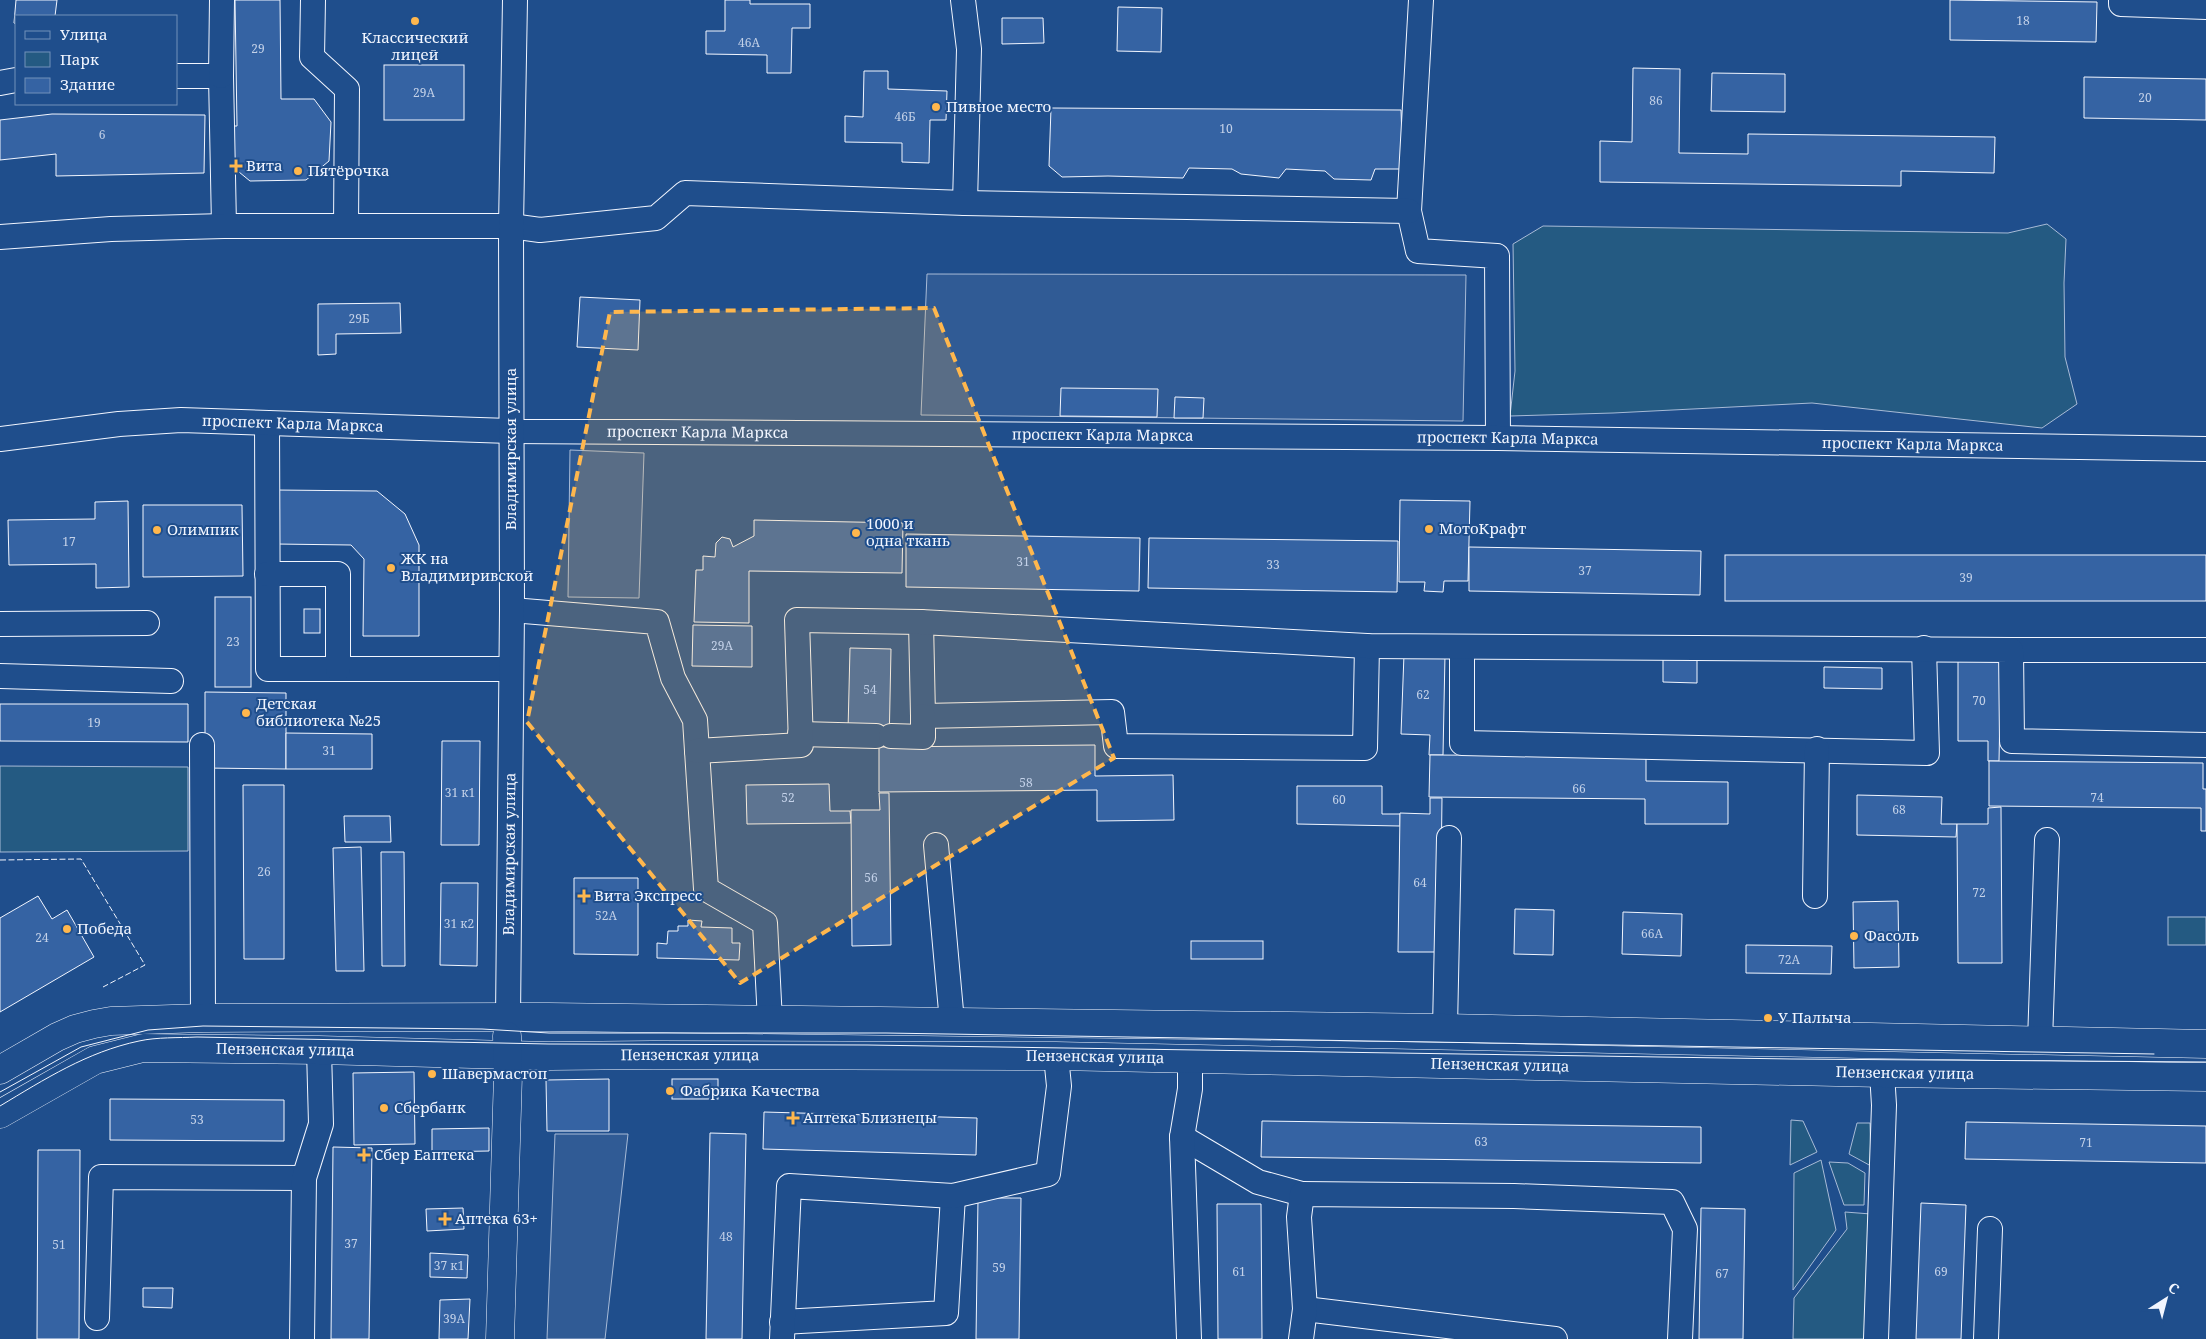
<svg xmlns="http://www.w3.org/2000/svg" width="2206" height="1339" viewBox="0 0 2206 1339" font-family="'Noto Serif',serif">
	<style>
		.green { fill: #245a82; stroke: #a8bbd7 }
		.parking { fill: #305b95; stroke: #a8bbd7 }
		.building { fill: #3563a3; stroke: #f2f6ff }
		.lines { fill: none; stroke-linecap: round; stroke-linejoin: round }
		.minor-casing { stroke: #f2f6ff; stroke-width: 26 }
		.major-casing { stroke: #f2f6ff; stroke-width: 29 }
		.minor { stroke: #1f4e8c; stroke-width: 24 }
		.major { stroke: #1f4e8c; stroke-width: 28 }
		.tram { stroke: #f2f6ff; stroke-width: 1 }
		.fence { stroke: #f2f6ff; stroke-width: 1; stroke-dasharray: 6 2.5; stroke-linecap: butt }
		.marked { fill: #ffb74d; fill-opacity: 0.2; stroke: #ffb74d; stroke-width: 4; stroke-dasharray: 10 6; stroke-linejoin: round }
		.poi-dot { fill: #ffb74d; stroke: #1f4e8c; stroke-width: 2 }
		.labels { text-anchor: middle; stroke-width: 4; stroke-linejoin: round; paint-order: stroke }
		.number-label { font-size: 12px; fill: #c3d1e8 }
		.poi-label { font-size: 15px; fill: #f2f6ff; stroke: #1f4e8c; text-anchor: start }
		.street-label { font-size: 15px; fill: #f2f6ff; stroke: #1f4e8c }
	</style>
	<rect width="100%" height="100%" fill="#1f4e8c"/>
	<g class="green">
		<polygon points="2047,224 2066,239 2064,283 2065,357 2077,404 2042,428 1812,403 1613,413 1510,416 1515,371 1513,244 1543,226 2008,233"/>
		<polygon points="0,766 188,767 188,851 0,852"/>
		<rect x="2168" y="917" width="38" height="28"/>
		<polygon points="1791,1120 1803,1121 1817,1152 1790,1165"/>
		<polygon points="1857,1123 1870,1123 1871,1166 1849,1154"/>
		<polygon points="1821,1160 1836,1230 1793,1290 1794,1173"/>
		<polygon points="1829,1162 1848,1163 1865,1173 1864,1205 1844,1205"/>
		<polygon points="1845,1212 1871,1214 1870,1339 1793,1339 1794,1298 1847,1229"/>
	</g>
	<g class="parking">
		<polygon points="927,274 1466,275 1463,421 921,415"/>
		<polygon points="570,450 644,453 639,598 568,597"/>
		<polygon points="555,1134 628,1134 605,1339 547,1339"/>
	</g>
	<g class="building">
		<polygon points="16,0 57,0 55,16 16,16 16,24 14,23"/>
		<polygon points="235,0 280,0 281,99 314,99 331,122 329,161 306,180 250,181 239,172 231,172 230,126 237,126"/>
		<polygon points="725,0 750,0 750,4 810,4 810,28 792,28 791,73 767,73 767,55 706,54 706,31 725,31"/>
		<polygon points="1950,0 2097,2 2096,42 1950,40"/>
		<polygon points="1118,7 1162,8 1161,52 1117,51"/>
		<polygon points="1002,18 1043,18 1044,43 1002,44"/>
		<rect x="384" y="65" width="80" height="55"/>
		<polygon points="1633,68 1680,69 1679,153 1748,154 1748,134 1995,137 1994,173 1901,171 1901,186 1600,182 1600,141 1632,142"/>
		<polygon points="864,71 888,71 888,89 947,91 946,120 930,120 929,163 902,162 902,143 845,142 845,116 863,117"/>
		<polygon points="1712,73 1785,74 1785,112 1711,111"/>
		<polygon points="2084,77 2206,79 2206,120 2084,118"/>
		<polygon points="1051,108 1401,110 1403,169 1375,169 1371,180 1334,179 1325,171 1286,169 1279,178 1241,174 1232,169 1189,168 1183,178 1108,176 1062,177 1049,166"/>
		<polygon points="52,114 205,115 204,173 56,176 56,154 0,160 0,120"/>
		<polygon points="580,297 640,300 638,350 577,347"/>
		<polygon points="400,303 401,333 336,334 336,354 318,355 318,304"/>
		<polygon points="1061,388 1158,389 1157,417 1060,416"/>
		<polygon points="1175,397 1204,398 1203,418 1174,418"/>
		<polygon points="276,490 377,491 405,514 419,545 419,636 363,636 364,559 351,545 276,544"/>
		<polygon points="1400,500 1470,501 1468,581 1444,581 1443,592 1424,591 1425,582 1399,582"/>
		<polygon points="128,501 129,587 96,588 96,564 9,565 8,520 95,519 95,502"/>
		<polygon points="143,505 242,505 243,576 143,577"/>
		<polygon points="754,520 903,523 902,573 749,571 749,623 694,622 696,570 703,570 703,556 715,557 716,543 722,537 730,539 733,547 754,536"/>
		<polygon points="906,534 1140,538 1139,591 906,587"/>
		<polygon points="1149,538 1398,541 1397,592 1148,588"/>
		<polygon points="1469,547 1701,551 1700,595 1469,591"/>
		<rect x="1725" y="555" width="481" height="46"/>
		<rect x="215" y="597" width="36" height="90"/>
		<rect x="304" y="609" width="16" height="24"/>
		<polygon points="693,625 752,626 752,667 692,666"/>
		<polygon points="850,648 891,649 889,747 879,747 879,731 848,731"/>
		<polygon points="1404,654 1445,655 1443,755 1429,755 1430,735 1401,734"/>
		<polygon points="1663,659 1697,660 1697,683 1663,682"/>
		<polygon points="1958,661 2001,662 1999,761 1988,761 1988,741 1958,741"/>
		<polygon points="1824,667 1882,668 1882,689 1824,688"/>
		<polygon points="205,692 286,693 286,769 205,768"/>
		<polygon points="0,704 188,704 188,742 0,741"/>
		<polygon points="286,733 372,734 372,769 286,769"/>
		<polygon points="442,741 480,741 479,845 441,845"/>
		<polygon points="1095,745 1095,776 1173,775 1174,820 1097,821 1097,790 879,792 879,747"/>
		<polygon points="1430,755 1646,756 1646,781 1728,782 1728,824 1645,824 1645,799 1429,797"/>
		<polygon points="1989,761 2203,763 2203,789 2206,789 2206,831 2201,831 2201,808 1989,806"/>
		<polygon points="829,784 830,811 850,811 851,823 747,824 746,785"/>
		<polygon points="243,785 284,785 284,959 244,959"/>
		<polygon points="1297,786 1382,786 1382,814 1400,814 1400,826 1297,824"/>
		<polygon points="879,793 889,793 891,945 852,946 851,810 880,810"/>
		<polygon points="1857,795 1942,797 1941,824 1957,824 1956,837 1857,835"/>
		<polygon points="1430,798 1442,798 1440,952 1398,952 1400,813 1430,814"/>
		<polygon points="2001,807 2002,963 1958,963 1957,824 1988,824 1988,808"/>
		<polygon points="344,816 390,816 391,842 345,842"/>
		<polygon points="361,847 364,971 336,971 333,848"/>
		<polygon points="381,852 404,852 405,966 382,966"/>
		<polygon points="574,878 638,878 638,955 574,954"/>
		<polygon points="441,883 478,883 477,966 440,965"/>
		<polygon points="38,896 52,919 67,910 94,957 0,1012 0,918"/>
		<polygon points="1898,901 1899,967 1854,968 1853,902"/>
		<polygon points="1515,909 1554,910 1553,955 1514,954"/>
		<polygon points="1623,912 1682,914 1681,956 1622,954"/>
		<polygon points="688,920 702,921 701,927 732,928 732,943 740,943 739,960 657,958 657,943 667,944 668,931 678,931 678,926 688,926"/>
		<rect x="1191" y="941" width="72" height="18"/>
		<polygon points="1746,945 1832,946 1831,974 1746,973"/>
		<polygon points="414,1072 415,1144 354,1145 353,1073"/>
		<polygon points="609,1079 609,1131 547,1131 546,1080"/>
		<rect x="672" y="1079" width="46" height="20"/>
		<polygon points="110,1099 284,1100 284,1141 110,1140"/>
		<polygon points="764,1112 977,1118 976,1155 763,1149"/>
		<polygon points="1262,1121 1701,1127 1701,1163 1261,1157"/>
		<polygon points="1966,1122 2206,1126 2206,1163 1965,1159"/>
		<polygon points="489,1128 489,1151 432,1152 432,1129"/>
		<polygon points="710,1133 746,1134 742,1339 706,1339"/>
		<polygon points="333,1147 372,1148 369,1339 331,1339"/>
		<polygon points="38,1150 80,1150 79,1339 37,1339"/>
		<polygon points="978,1198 1021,1198 1019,1339 976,1339"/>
		<polygon points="1921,1203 1966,1205 1961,1339 1916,1339"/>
		<polygon points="1217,1204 1261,1204 1262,1339 1218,1339"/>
		<polygon points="463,1208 464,1229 427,1231 426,1209"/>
		<polygon points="1701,1208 1745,1209 1743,1339 1699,1339"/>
		<polygon points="430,1253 468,1255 467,1278 430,1277"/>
		<polygon points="143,1288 173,1288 172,1308 143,1307"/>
		<polygon points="470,1299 468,1339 439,1339 440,1300"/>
	</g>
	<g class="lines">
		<defs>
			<g id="minor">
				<polyline points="313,0 312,57 347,89 346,225"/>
				<polyline points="963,0 969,49 965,203"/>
				<polyline points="1421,0 1409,211 1418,251 1497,256 1498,438"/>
				<polyline points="2121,0 2121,4 2206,7"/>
				<polyline points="176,76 221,76 224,226"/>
				<polyline points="221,76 222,0"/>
				<polyline points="0,83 16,80"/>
				<polyline points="0,237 111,229 224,226 511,226 540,230 656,218 685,193 965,203 1409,211"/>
				<polyline points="267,423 268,669 511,669"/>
				<path id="s1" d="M0,439L119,424L181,420L510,431L1498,438L2206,449"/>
				<polyline points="267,574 338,574 338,669"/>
				<polyline points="512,610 657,622 673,678 695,720 706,889 765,923 770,1021"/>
				<polyline points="921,622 923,716 1112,712 1116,746 1365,748 1367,646"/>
				<polyline points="0,624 147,623"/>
				<polyline points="1462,647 1462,743 1927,753 1924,648"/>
				<polyline points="2011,650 2206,650"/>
				<polyline points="0,676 171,681"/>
				<polyline points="800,734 876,736"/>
				<polyline points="891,736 923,737 923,716"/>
				<polyline points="202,745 203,1018"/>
				<polyline points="697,751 801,745 797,620 921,622 1367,646 2011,650 2012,741 2206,745"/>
				<polyline points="936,845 952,1022"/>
				<polyline points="1815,896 1817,749"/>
				<path id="s2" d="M508,1018L512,610L511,226L515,0"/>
				<polyline points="1445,1028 1449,838"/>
				<polyline points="2040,1041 2047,840"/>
				<polyline points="1182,1137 1258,1182 1302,1194"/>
				<polyline points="1305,1309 1555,1339"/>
				<polyline points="97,1318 101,1177 304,1178"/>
				<polyline points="782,1322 946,1313 953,1196"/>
				<polyline points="302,1339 304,1178 321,1124 319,1050"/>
				<polyline points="782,1339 789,1186 953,1196 1048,1174 1059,1086 1056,1056"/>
				<polyline points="1189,1339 1182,1137 1190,1089 1190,1060"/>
				<polyline points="1301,1339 1305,1309 1299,1217 1302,1194 1514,1196 1672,1202 1685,1229 1680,1339"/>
				<polyline points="1876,1339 1884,1105 1882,1073"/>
				<polyline points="1986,1339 1990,1229"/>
			</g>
			<g id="major">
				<polyline points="0,1070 57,1037 75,1029 94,1024 111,1021 203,1018 549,1017 1445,1028 2206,1044"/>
				<path id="s3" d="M0,1114L95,1060L143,1048L319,1050L550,1056L653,1055L1056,1056L1882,1073L2206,1077"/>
				<polyline points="500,1339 508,1075 507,1036"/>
			</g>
		</defs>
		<use href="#minor" class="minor-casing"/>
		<use href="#major" class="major-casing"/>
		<use href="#minor" class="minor"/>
		<use href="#major" class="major"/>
		<g class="tram">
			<polyline points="0,1092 81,1047 148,1030 203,1026 482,1029 549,1033 886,1033 2154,1054"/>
			<path d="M0,1106C45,1079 87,1052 139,1041C157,1037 178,1038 197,1037L549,1044L867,1045L1792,1059L2206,1062"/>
		</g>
		<polyline class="fence" points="0,860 81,859 145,965 103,987"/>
	</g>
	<path class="marked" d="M934,308L1114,758L740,983L527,722L610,312Z"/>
	<g class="poi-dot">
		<circle cx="415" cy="21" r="5"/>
		<circle cx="936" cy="107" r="5"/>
		<path d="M233.5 158.5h5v5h5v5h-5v5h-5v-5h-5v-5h5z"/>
		<circle cx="298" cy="171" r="5"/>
		<circle cx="1429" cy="529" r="5"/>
		<circle cx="157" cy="530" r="5"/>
		<circle cx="856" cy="533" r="5"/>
		<circle cx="391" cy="568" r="5"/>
		<circle cx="246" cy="713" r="5"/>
		<path d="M581.5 888.5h5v5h5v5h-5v5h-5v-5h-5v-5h5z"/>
		<circle cx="67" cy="929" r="5"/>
		<circle cx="1854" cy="936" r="5"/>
		<circle cx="1768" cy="1018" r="5"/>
		<circle cx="432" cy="1074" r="5"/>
		<circle cx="670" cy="1091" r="5"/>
		<circle cx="384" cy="1108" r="5"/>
		<path d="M790.5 1110.5h5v5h5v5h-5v5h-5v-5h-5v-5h5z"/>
		<path d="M361.5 1147.5h5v5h5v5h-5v5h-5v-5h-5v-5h5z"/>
		<path d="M442.5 1211.5h5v5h5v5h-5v5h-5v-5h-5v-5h5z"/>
	</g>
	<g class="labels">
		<g class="number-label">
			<text x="2023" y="25">18</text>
			<text x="749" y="47">46А</text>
			<text x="258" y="53">29</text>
			<text x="424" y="97">29А</text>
			<text x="2145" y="102">20</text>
			<text x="1656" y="105">86</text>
			<text x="905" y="121">46Б</text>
			<text x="1226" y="133">10</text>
			<text x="102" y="139">6</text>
			<text x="359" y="323">29Б</text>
			<text x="69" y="546">17</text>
			<text x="1023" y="566">31</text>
			<text x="1273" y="569">33</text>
			<text x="1585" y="575">37</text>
			<text x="1966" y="582">39</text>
			<text x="233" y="646">23</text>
			<text x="722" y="650">29А</text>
			<text x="870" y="694">54</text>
			<text x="1423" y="699">62</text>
			<text x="1979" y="705">70</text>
			<text x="94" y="727">19</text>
			<text x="329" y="755">31</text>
			<text x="1026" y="787">58</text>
			<text x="1579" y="793">66</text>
			<text x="460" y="797">31 к1</text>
			<text x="788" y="802">52</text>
			<text x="2097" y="802">74</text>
			<text x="1339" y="804">60</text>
			<text x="1899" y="814">68</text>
			<text x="264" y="876">26</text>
			<text x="871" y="882">56</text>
			<text x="1420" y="887">64</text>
			<text x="1979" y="897">72</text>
			<text x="606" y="920">52А</text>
			<text x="459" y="928">31 к2</text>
			<text x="1652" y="938">66А</text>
			<text x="42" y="942">24</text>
			<text x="1789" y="964">72А</text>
			<text x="197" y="1124">53</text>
			<text x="1481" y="1146">63</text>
			<text x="2086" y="1147">71</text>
			<text x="726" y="1241">48</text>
			<text x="351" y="1248">37</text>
			<text x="59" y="1249">51</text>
			<text x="449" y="1270">37 к1</text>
			<text x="999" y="1272">59</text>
			<text x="1239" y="1276">61</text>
			<text x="1941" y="1276">69</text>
			<text x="1722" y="1278">67</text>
			<text x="454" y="1323">39А</text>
		</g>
		<g class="poi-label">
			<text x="415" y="43" text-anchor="middle">Классический<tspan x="415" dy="17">лицей</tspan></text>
			<text x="946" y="112">Пивное место</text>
			<text x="246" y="171">Вита</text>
			<text x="308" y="176">Пятёрочка</text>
			<text x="866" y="529">1000 и<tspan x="866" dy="17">одна ткань</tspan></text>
			<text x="1439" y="534">МотоКрафт</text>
			<text x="167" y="535">Олимпик</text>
			<text x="401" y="564">ЖК на<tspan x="401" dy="17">Владимиривской</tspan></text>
			<text x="256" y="709">Детская<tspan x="256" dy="17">библиотека №25</tspan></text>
			<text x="594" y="901">Вита Экспресс</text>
			<text x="77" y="934">Победа</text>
			<text x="1864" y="941">Фасоль</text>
			<text x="1778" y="1023">У Палыча</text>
			<text x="442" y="1079">Шавермастоп</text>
			<text x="680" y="1096">Фабрика Качества</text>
			<text x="394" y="1113">Сбербанк</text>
			<text x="803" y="1123">Аптека Близнецы</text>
			<text x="374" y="1160">Сбер Еаптека</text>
			<text x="455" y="1224">Аптека 63+</text>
		</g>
		<g class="street-label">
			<text dy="5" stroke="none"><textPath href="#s1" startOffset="294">проспект Карла Маркса</textPath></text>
			<text dy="5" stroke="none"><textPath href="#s1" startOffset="699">проспект Карла Маркса</textPath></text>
			<text dy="5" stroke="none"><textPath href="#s1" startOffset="1104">проспект Карла Маркса</textPath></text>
			<text dy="5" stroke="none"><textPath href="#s1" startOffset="1509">проспект Карла Маркса</textPath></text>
			<text dy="5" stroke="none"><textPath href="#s1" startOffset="1914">проспект Карла Маркса</textPath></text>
			<text transform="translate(511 449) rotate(-90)" y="5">Владимирская улица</text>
			<text dy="5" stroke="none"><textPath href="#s2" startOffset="164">Владимирская улица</textPath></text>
			<text dy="5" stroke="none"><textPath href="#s3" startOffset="301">Пензенская улица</textPath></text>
			<text dy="5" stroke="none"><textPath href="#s3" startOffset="706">Пензенская улица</textPath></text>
			<text dy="5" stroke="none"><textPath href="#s3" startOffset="1111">Пензенская улица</textPath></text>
			<text dy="5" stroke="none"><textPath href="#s3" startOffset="1516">Пензенская улица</textPath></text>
			<text dy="5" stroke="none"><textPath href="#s3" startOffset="1921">Пензенская улица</textPath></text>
		</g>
	</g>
	<rect x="15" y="15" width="162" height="90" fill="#1f4e8c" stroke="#7391ba"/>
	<rect x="25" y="31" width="25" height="8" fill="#1f4e8c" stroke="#7391ba"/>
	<text x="60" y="40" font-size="15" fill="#f2f6ff">Улица</text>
	<rect x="25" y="52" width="25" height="15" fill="#245a82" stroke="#7391ba"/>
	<text x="60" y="65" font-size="15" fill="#f2f6ff">Парк</text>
	<rect x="25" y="78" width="25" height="15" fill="#3563a3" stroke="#7391ba"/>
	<text x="60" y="90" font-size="15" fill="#f2f6ff">Здание</text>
	<g transform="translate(2166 1299) rotate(36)" stroke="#1f4e8c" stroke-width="4" paint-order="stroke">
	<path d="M0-4L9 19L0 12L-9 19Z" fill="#f2f6ff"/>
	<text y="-8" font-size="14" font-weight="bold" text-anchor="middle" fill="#f2f6ff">С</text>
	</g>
</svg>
